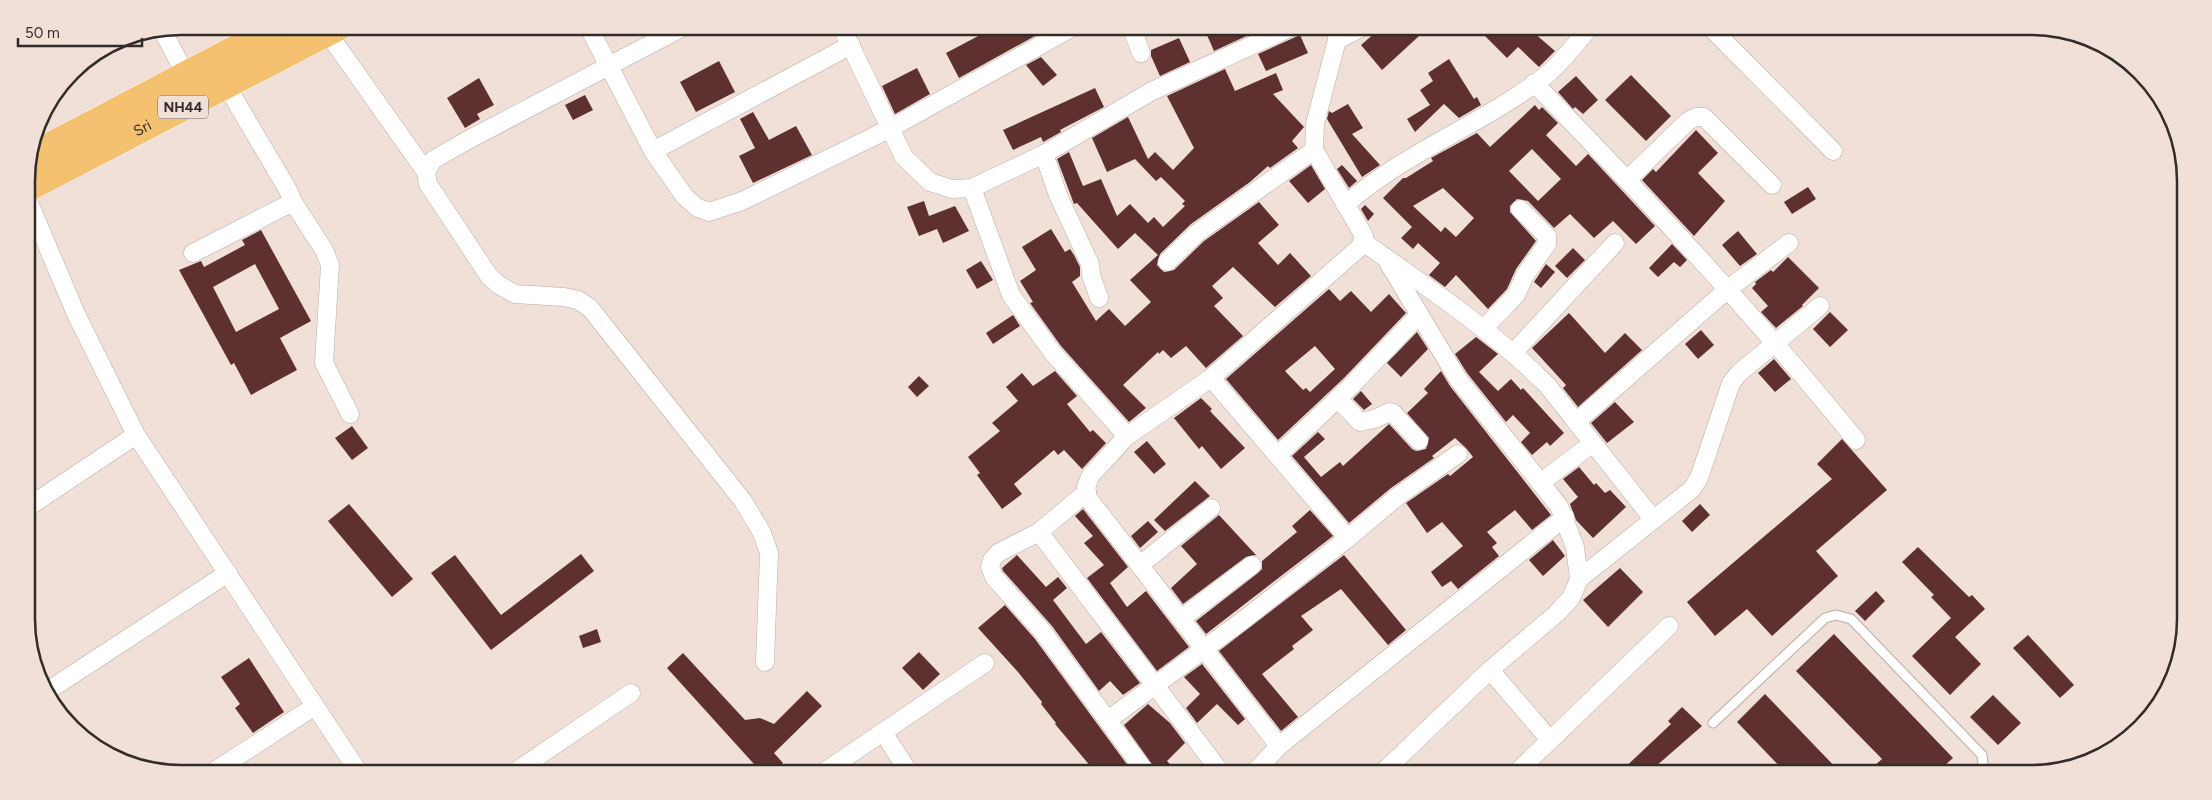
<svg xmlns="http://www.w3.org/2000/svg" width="2212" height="800" viewBox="0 0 2212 800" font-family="Figtree,sans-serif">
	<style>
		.building { fill: #5e302f; fill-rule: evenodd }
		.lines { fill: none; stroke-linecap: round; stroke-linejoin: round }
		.lane-casing { stroke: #bbaca5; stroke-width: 11 }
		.street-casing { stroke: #bbaca5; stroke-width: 19 }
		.highway-casing { stroke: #fff; stroke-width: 29 }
		.lane { stroke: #fff; stroke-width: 9 }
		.street { stroke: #fff; stroke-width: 18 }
		.highway { stroke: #f4c171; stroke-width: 28 }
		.labels { text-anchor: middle; stroke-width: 5; stroke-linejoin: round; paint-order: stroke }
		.shield { fill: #f0e0d8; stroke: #6b625e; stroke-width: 1 }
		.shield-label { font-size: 14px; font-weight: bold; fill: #322c29 }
		.street-label { font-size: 15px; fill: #322c29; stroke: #f0e0d8 }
		.rim { fill: none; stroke: #322c29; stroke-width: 2.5 }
	</style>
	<rect width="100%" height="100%" fill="#f0e0d8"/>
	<g class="building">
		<polygon points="977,26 1053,26 959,78 946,53 982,34"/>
		<polygon points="1203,26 1268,26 1214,51"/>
		<polygon points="1383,26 1430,26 1382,70 1361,45"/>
		<polygon points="1475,26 1526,26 1555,51 1539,67 1518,47 1507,58"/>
		<polygon points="1300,35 1308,53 1266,71 1258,54"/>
		<polygon points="1179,38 1190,62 1160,76 1151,56 1151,50"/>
		<polygon points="1041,57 1057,75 1043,86 1026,65"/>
		<polygon points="1449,59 1474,99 1477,97 1481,105 1459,118 1444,104 1415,132 1407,119 1430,105 1420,90 1433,81 1428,73"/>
		<polygon points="719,61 735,92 696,112 680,82"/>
		<polygon points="917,68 930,94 895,114 882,86"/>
		<polygon points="1225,69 1235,91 1276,73 1283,90 1273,94 1304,127 1292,141 1298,148 1270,168 1268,166 1250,182 1191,224 1160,254 1157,265 1164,272 1174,270 1204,241 1259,202 1279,225 1258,243 1278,265 1290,253 1311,276 1275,307 1233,267 1212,286 1223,298 1214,306 1243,336 1206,368 1186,346 1171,358 1163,350 1159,354 1158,352 1123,385 1146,408 1129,422 1061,346 1030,303 1033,302 1020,281 1036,270 1022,247 1051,229 1065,252 1070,249 1074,255 1080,267 1080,276 1072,282 1096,321 1109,309 1125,326 1151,302 1130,280 1158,255 1135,233 1118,249 1077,203 1074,204 1057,159 1069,152 1083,186 1101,179 1117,216 1130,204 1148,223 1154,217 1163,227 1185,206 1182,204 1185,201 1161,177 1156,181 1135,159 1107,172 1092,138 1128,117 1148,159 1155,152 1173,170 1194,148 1167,96"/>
		<polygon points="1631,75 1671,116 1646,141 1605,100"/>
		<polygon points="1576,76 1598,100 1583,114 1575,107 1573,109 1558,92"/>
		<polygon points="479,78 494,105 477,114 480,119 465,128 447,98"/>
		<polygon points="1095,88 1104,107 1060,130 1061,132 1043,142 1041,137 1013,150 1003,130"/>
		<polygon points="585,95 593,110 573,120 565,105"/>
		<polygon points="1348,104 1363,128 1352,134 1380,165 1362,177 1327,119 1329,111 1332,113"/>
		<path d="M1535,105L1539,110L1542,107L1558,123L1546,135L1576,166L1588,154L1655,226L1636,244L1613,221L1594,238L1570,214L1554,228L1528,201L1517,199L1510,206V212L1536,241L1516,269L1507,289L1488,309L1456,275L1445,287L1429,275L1440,263L1418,243L1413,249L1401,238L1412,227L1383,198L1403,178H1406L1433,161L1431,158L1477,133L1490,147ZM1532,149L1561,179L1538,201L1509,171ZM1443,188L1474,218L1456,237L1445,227L1441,232L1413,206Z"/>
		<polygon points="753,112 769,140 796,126 812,155 753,183 739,156 755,148 740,119"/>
		<polygon points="1696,130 1718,153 1698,173 1725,201 1694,236 1642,180 1653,169 1656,172"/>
		<polygon points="1311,165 1325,189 1308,203 1289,181"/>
		<polygon points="1342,165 1357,181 1349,188 1337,169"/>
		<polygon points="1808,187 1816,199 1792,214 1784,202"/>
		<polygon points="924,201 929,216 955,206 969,231 943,243 937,229 919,236 907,207"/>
		<polygon points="1365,205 1374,214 1368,221 1361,209"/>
		<path d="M261,230L311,321L280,338L297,370L251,395L234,363L231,365L179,270L201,261L204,267L245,245L242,240ZM255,264L279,309L236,332L213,287Z"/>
		<polygon points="1738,231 1757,254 1740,266 1722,245"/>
		<polygon points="1672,244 1687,260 1680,267 1674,262 1658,277 1649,268"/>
		<polygon points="1573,248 1585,260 1567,278 1555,266"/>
		<polygon points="1788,257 1819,288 1802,305 1803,306 1776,328 1761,312 1768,306 1752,288 1756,284 1755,282 1771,270 1773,272"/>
		<polygon points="981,261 993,280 977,289 966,270"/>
		<polygon points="1546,264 1555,272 1541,288 1534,282"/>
		<path d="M1329,289L1340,301L1351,291L1371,312L1389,294L1406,313L1344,378L1278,440L1226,379ZM1315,346L1335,369L1310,392L1306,388L1303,390L1285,371Z"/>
		<polygon points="1830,312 1848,330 1830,347 1813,329"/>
		<polygon points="1569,313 1605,353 1625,333 1642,350 1578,407 1563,388 1566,385 1532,348"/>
		<polygon points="1013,315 1020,326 993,344 986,333"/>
		<polygon points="1701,330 1714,345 1698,359 1685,344"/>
		<polygon points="1417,332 1428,349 1401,377 1387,363"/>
		<polygon points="1476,337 1498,354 1479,372 1498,391 1511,379 1521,390 1523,388 1564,433 1550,446 1547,442 1532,455 1521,442 1530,433 1513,415 1506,422 1467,373 1455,354"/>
		<polygon points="1774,359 1791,379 1775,392 1758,373"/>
		<polygon points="1055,371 1077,396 1067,404 1090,432 1093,430 1106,443 1082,469 1064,450 1058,455 1054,450 1014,484 1022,494 1002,509 977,475 980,473 968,457 1000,431 992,423 1018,401 1006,387 1022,373 1033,386"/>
		<polygon points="1441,371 1450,386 1551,515 1532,530 1515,510 1487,532 1497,543 1492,547 1499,556 1458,589 1451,581 1442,587 1431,572 1463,546 1442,522 1427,533 1406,503 1448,474 1450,476 1473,457 1466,448 1455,438 1432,456 1434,458 1391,488 1349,523 1292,456 1318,432 1325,439 1304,457 1321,477 1340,462 1343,466 1389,424 1412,449 1416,451 1426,449 1429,438 1407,413 1428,393 1424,389"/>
		<polygon points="919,376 929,386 917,397 908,387"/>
		<polygon points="1361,391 1372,404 1364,410 1353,399"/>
		<polygon points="1201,398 1212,409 1210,411 1245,448 1221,469 1202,446 1199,449 1174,418"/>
		<polygon points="1615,402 1634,422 1607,443 1591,423"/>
		<polygon points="352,426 368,448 352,460 335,438"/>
		<polygon points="1842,439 1887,490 1816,551 1838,576 1772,636 1747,609 1715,636 1687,602 1832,479 1817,464"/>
		<polygon points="1147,441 1166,464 1154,474 1134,452"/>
		<polygon points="1579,467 1594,485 1596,483 1605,493 1610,490 1626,507 1593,538 1576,520 1570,504 1578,497 1563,479"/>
		<polygon points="1195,481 1210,496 1165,531 1154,520"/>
		<polygon points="349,504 413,579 392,597 328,521"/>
		<polygon points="1700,504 1710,515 1692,532 1682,521"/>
		<polygon points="1083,509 1128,567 1110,583 1127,607 1146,591 1189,647 1157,671 1087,578 1104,565 1084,543 1093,536 1075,516"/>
		<polygon points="1310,510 1333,536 1206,634 1196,621 1258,573 1262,569 1262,561 1297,532 1292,526"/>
		<polygon points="1219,515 1256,555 1246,557 1183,604 1171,588 1197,564 1181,546"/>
		<polygon points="1148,521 1158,532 1140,548 1131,536"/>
		<polygon points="1553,540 1565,556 1543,576 1529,560"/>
		<polygon points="1918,547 1969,597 1972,595 1985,609 1955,637 1981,664 1950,695 1912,656 1951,618 1931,597 1934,595 1902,562"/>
		<polygon points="581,554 594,571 491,650 431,573 455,555 501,615"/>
		<polygon points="1017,555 1046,587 1058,577 1067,588 1053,600 1086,644 1101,632 1140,683 1123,695 1110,681 1099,691 1052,626 1003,571 1002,568"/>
		<polygon points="1344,555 1406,630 1388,645 1341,589 1301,616 1313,630 1292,646 1294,649 1262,674 1298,717 1281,731 1219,651"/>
		<polygon points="1620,568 1643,592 1608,627 1583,600"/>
		<polygon points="1876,591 1885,601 1865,621 1855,611"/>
		<polygon points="1005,605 1035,639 1134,774 1097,774 1055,724 1056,723 1041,704 1042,702 1018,672 978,628"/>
		<polygon points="597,629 601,642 583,648 579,636"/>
		<polygon points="1834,634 1953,758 1936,773 1866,773 1882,759 1796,671"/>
		<polygon points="2028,635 2074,685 2060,698 2013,648"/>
		<polygon points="919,652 940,674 923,690 902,668"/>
		<polygon points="683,653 745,720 760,718 774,724 807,691 822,706 774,753 783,763 771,774 763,774 667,668"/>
		<polygon points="249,658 284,712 253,733 235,708 240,704 221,677"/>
		<polygon points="1202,664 1245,719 1238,725 1217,704 1197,723 1186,708 1200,694 1184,677"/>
		<polygon points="1765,694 1841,773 1786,773 1737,722"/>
		<polygon points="1993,695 2021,723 1998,745 1970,717"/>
		<polygon points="1148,704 1170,723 1185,743 1167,761 1179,774 1159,774 1124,725"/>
		<polygon points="1682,707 1702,726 1647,774 1618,774 1671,724 1668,721"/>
	</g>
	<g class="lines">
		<defs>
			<polyline id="lane" points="1713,723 1825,618 1836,615 1851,619 1982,755 1983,766 1976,773"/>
			<g id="street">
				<polyline points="588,26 653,151 685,197 698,208 709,212 742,201 889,129 1075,26"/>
				<polyline points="685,26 466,141 433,160 426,172 428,184 489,276 499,285 515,294 564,297 578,300 590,308 743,501 762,533 769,553 765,662"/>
				<polyline points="841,26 904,157 930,182 952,189 972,188 1044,154 1152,91 1294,26"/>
				<polyline points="1131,26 1141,53"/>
				<polyline points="1709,26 1833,151"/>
				<polyline points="162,30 186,75"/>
				<polyline points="327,32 426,172"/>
				<polyline points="1337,40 1365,26"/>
				<path d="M1534,83C1646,198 1755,315 1856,440"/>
				<polyline points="653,151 851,45"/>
				<polyline points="1044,154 1058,195 1090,264 1091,275 1099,298"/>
				<polyline points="1627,180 1688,121 1696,117 1704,117 1772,185"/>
				<polyline points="972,188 1011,295 1053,353 1127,436"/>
				<polyline points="27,198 76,314 136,435 360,774"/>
				<polyline points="293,202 324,250 330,265 324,363 350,414"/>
				<path d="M1345,205C1405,152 1481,125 1544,77C1562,63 1576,43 1591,26"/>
				<path d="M1363,242C1426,286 1492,330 1547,385L1653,519"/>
				<polyline points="193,253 293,202 288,190 226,85"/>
				<polyline points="1167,262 1197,233 1314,150"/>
				<polyline points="1483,329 1516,295 1525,275 1547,244 1547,236 1520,209"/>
				<polyline points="1513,353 1615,243"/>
				<polyline points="1211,378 1348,538 1398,496 1458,454"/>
				<polyline points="1338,399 1360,422 1374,419 1390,412 1393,413 1419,441"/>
				<polyline points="1576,422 1728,289 1789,243"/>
				<polyline points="1278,455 1351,386 1418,316"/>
				<polyline points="1540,483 1593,443"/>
				<polyline points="1087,492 1039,532 998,553 992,560 990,567 994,577 1043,632 1147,774"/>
				<polyline points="28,507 136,435"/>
				<polyline points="1039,532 1222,774"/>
				<polyline points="1140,565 1211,508"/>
				<polyline points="1579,579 1692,489 1699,478 1731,383 1739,373 1820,306"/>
				<polyline points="1182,618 1252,565"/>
				<polyline points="1490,670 1550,740"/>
				<polyline points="49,690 228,573"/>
				<polyline points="1108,720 1246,618 1348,538"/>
				<polyline points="883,732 910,774"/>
				<polyline points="1279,746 1565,517"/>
				<polyline points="210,774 315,706"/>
				<polyline points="512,774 631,693"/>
				<polyline points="821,774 985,663"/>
				<polyline points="1253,774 1279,746 1088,498 1086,487 1091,475 1127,436 1211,378 1360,247 1364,236 1314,150 1315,124 1337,40 1338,26"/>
				<polyline points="1381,774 1490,670 1556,614 1571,598 1579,579 1575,547 1559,506 1458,379 1385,257"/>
				<polyline points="1515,774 1669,626"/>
			</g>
			<g id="highway">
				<polyline points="30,157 280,26"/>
				<path id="s1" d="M27,188L339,26"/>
			</g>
		</defs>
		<use href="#lane" class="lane-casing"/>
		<use href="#street" class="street-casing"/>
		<use href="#highway" class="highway-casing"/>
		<use href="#lane" class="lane"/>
		<use href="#street" class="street"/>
		<use href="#highway" class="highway"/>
	</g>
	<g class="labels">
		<rect class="shield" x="158" y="95.5" width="50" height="23" rx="4"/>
		<g class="shield-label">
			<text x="183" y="112">NH44</text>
		</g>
		<g class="street-label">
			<text dy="5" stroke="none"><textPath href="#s1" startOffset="130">Sri</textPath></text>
		</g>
	</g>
	<path d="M0 0H2212V800H0ZM181 35H2031A146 146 0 0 1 2177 181V619A146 146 0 0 1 2031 765H181A146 146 0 0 1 35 619V181A146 146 0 0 1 181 35Z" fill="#f0e0d8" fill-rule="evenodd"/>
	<path class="rim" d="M181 35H2031A146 146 0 0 1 2177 181V619A146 146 0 0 1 2031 765H181A146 146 0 0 1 35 619V181A146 146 0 0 1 181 35Z"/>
	<path d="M18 38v8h124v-8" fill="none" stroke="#322c29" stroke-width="2.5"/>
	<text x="25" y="38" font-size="15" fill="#322c29" stroke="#f0e0d8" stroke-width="4" paint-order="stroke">50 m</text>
</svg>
